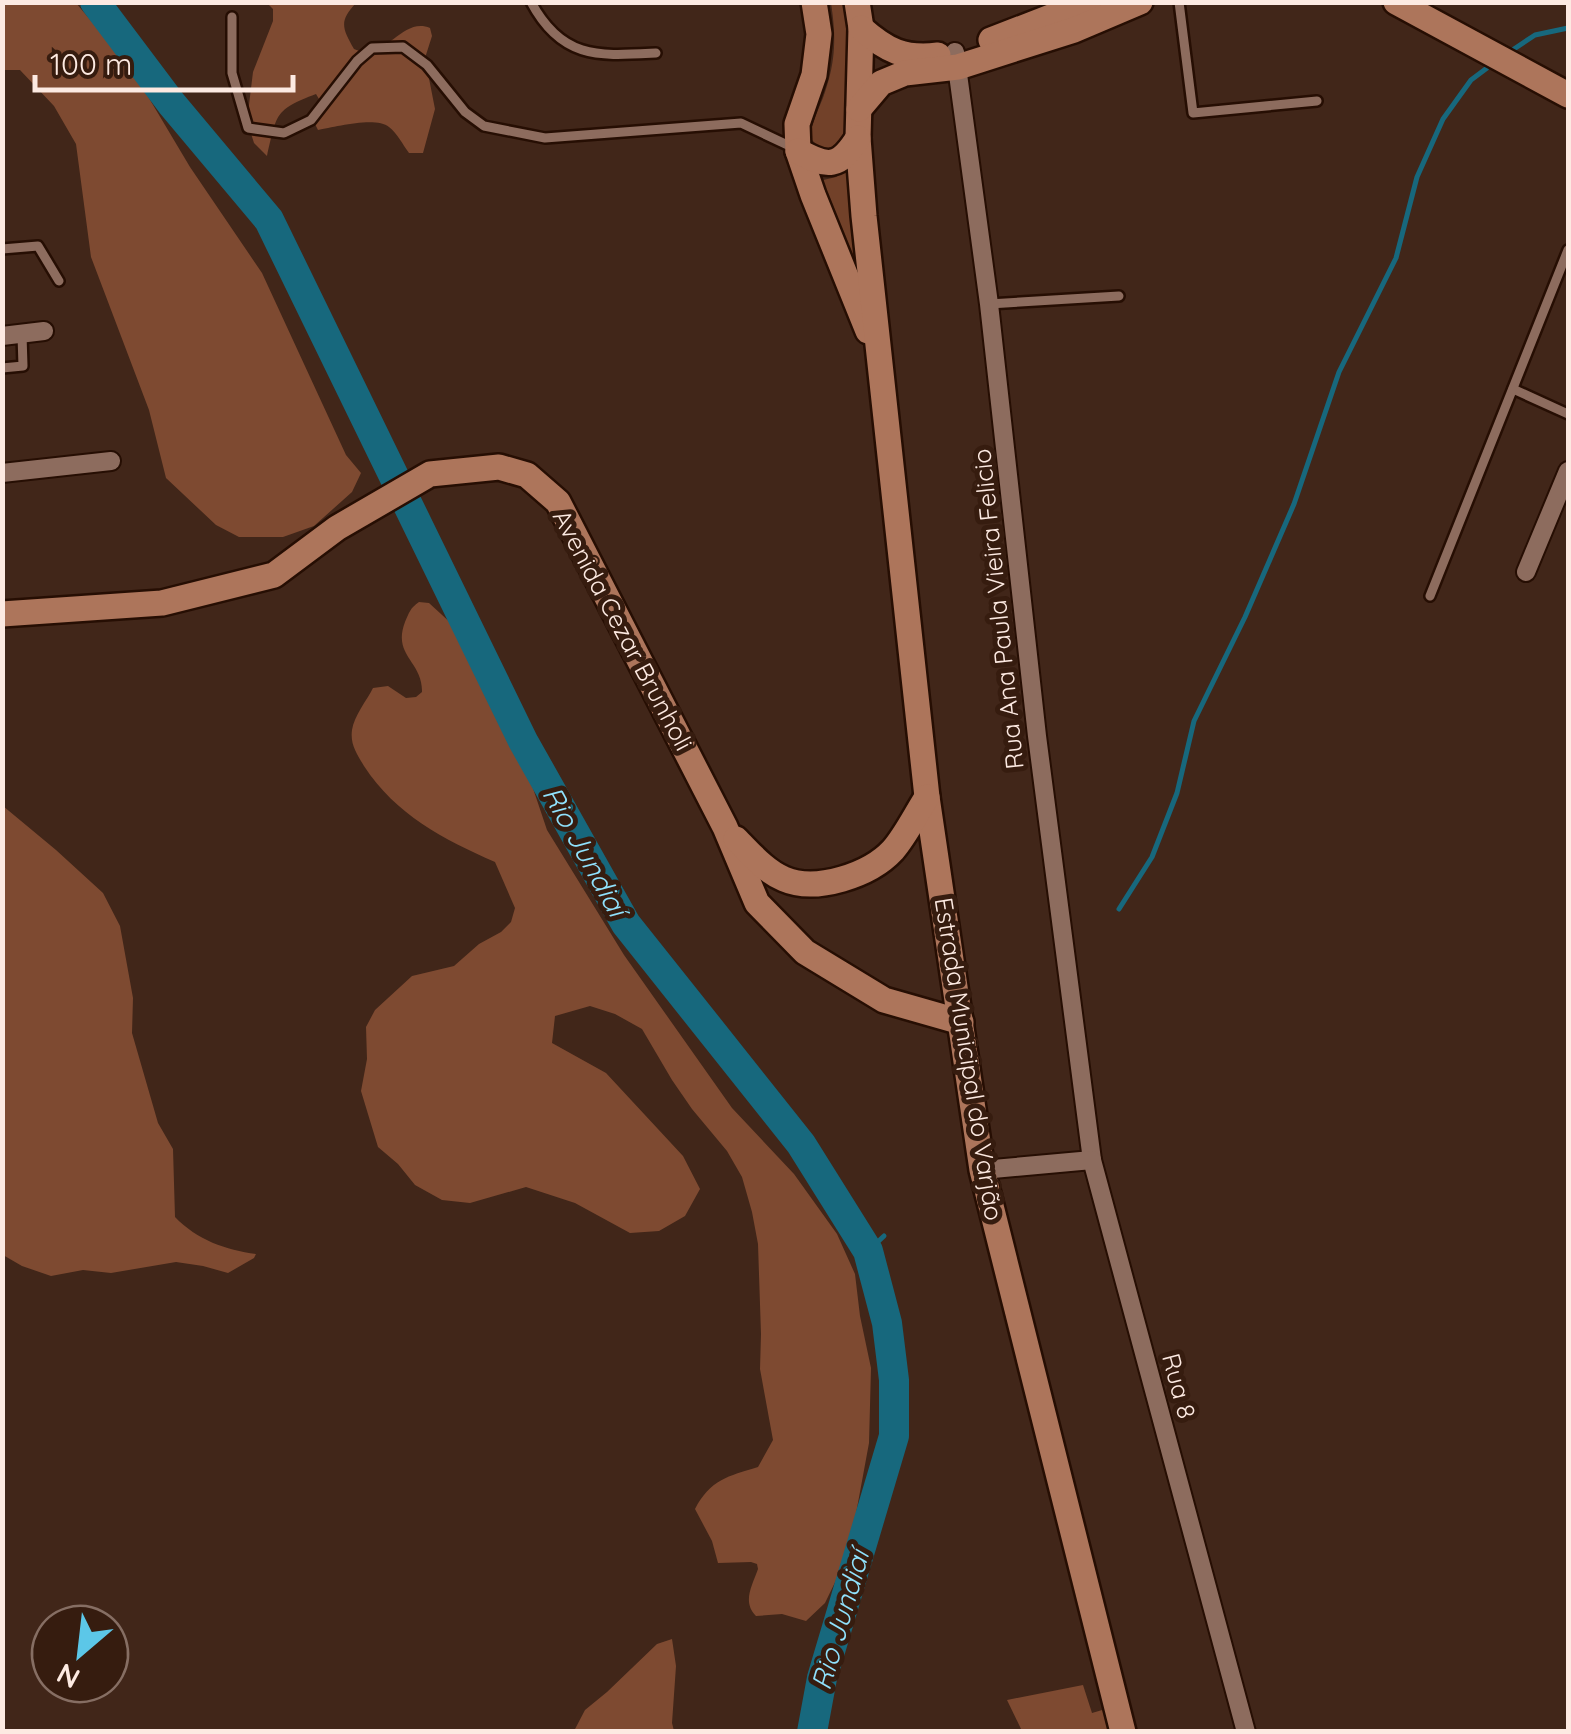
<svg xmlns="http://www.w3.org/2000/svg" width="1571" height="1734" viewBox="0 0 1571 1734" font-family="Quicksand,sans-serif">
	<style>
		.green { fill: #724129 }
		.forest { fill: #7e4a31 }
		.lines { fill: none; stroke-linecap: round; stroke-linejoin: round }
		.stream { stroke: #17687d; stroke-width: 5 }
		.river { stroke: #17687d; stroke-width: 30 }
		.lane-casing { stroke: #260e03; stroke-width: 14 }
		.street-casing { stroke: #260e03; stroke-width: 22 }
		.secondary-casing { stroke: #260e03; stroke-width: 30 }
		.lane { stroke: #8d6c5e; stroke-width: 9 }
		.street { stroke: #8d6c5e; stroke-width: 18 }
		.secondary { stroke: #ad755b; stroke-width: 25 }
		.labels { text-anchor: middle; stroke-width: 10; stroke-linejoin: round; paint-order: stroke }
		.street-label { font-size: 25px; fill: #fdeae2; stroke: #361c0f }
		.water-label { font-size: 28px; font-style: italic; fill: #90e2fd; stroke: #361c0f }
	</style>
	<rect width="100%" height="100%" fill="#412619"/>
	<g class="green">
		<path d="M831,3H844L848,43L849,132L837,147L822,150L811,139C810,122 820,108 825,92C836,60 836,36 831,3Z"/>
		<polygon points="850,168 865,289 815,182 836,177"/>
	</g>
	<g class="forest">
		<polygon points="3,2 76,3 131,68 190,167 262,273 346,455 361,473 352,492 314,526 283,537 239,537 216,525 166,478 149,410 91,257 76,144 54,106 20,70 3,70"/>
		<path d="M267,3H356C339,21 342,28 354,49C385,64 401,16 430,28L432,36L425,58L435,109L423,153H409C403,145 397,133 389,127C376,116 334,127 318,130L313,120L319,99L316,94C274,110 277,114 267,156L254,143L247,121L253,72L273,21V9Z"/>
		<path d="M419,602L429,603L453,625L501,693L547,830L624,955L732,1108L794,1174L837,1234L855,1274L860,1316L871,1368L869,1443L855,1519L839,1574L825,1603L806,1621L782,1614L756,1616C742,1602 752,1586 758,1569L757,1564L751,1562L718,1563L712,1541L695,1509C710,1480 728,1476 758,1467L773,1440L760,1369L761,1334L758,1244L752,1212L742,1177L727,1151L692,1109L672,1080L642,1029L615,1014L590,1006L555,1016L552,1043L606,1073L683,1156L700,1189L685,1216L659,1231L630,1233L575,1203L526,1187L470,1203L442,1200L415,1185L398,1164L378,1147L361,1091L367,1059L366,1027L375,1010L412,976L454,966L479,944L501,932L511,922L515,908L495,862C443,839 396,815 364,766C357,754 350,745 352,730C354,716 367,700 373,688L388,686L406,698L416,697L422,692C423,661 392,656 405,622C409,613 410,608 419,602Z"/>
		<path d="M3,806L56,850L103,893L120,926L133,998L132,1033L158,1123L173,1149L175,1217C197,1240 226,1250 256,1254L254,1258L228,1273L203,1266L176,1262L111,1273L83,1270L51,1276L22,1266L3,1255Z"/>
		<polygon points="672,1639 676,1666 672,1723 674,1731 574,1731 585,1710 607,1692 657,1644"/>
		<polygon points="1083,1685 1092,1713 1109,1708 1115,1731 1022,1731 1007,1700"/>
	</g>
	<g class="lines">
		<g class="stream">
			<polyline points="1514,49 1535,35 1568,28"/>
			<polyline points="1119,909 1152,857 1177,793 1194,721 1245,617 1294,504 1339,372 1396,258 1417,177 1443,119 1471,80 1487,68"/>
			<polyline points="868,1251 884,1236"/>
		</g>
		<polyline class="river" points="95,2 171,103 269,220 523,741 626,924 801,1144 868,1251 887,1323 894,1380 894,1436 822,1678 812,1732"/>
		<defs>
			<g id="lane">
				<path d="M531,2C562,60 599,56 656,53"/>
				<polyline points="1179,2 1193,113 1317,101"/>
				<polyline points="232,17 232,73 248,128 284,133 311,120 357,61 372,48 403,47 427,65 465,112 484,126 545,138 741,123 796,149"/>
				<polyline points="2,249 38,246 59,281"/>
				<polyline points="989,304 1119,296"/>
				<polyline points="2,368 23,366 22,335"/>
				<polyline points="1513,389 1568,414"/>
				<polyline points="1430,596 1568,250"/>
			</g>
			<g id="street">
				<polyline points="955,52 989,304 1037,736 1092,1160"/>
				<polyline points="2,336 44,331"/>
				<polyline points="2,473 111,461"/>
				<polyline points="1526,572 1568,471"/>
				<polyline points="982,1170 1092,1160 1246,1732"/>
			</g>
			<g id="secondary">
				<polyline points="814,2 819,34 814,75 797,124 798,151 813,195 868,331"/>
				<polyline points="857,2 861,28 858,138 864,216 927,797 982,1170 1123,1732"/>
				<polyline points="1396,2 1568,95"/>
				<path d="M861,28C887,51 904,59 938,55"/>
				<polyline points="991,40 1089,2"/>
				<polyline points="859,109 881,83 905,73 958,67 1074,30 1140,2"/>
				<path d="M798,151C828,168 839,168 858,138"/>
				<polyline points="2,614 162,603 274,575 337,528 430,474 499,467 527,475 558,502 725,827 757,903 805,952 884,1000 961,1022"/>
				<path d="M736,839C751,854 765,871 784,879C816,893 870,875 893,850C906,835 916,814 927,797"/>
			</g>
		</defs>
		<use href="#lane" class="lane-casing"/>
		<use href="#street" class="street-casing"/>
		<use href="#secondary" class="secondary-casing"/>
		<use href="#lane" class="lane"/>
		<use href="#street" class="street"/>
		<use href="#secondary" class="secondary"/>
	</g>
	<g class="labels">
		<g class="street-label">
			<text transform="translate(998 609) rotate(-96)" y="9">Rua Ana Paula Vieira Felicio</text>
			<text transform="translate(623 630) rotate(62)" y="9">Avenida Cezar Brunholi</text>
			<text transform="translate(969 1059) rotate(81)" y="9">Estrada Municipal do Varjão</text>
			<text transform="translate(1179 1386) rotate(75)" y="9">Rua 8</text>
		</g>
		<g class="water-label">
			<text transform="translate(585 851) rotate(61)" y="10">Rio Jundiaí</text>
			<text transform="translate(840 1620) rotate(-74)" y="10">Rio Jundiaí</text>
		</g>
	</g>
	<rect width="1571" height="1734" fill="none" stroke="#fdeae2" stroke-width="10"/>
	<g transform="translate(80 1654) rotate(208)"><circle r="48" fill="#361c0f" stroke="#866e63" stroke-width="2.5"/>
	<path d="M0-8L18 38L0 25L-18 38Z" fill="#5cc7e8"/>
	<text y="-15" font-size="28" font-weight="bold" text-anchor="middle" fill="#fdeae2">N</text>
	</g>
	<path d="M35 75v15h258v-15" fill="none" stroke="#fdeae2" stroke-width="5"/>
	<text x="50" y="75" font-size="30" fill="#fdeae2" stroke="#361c0f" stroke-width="8" paint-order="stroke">100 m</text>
</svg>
